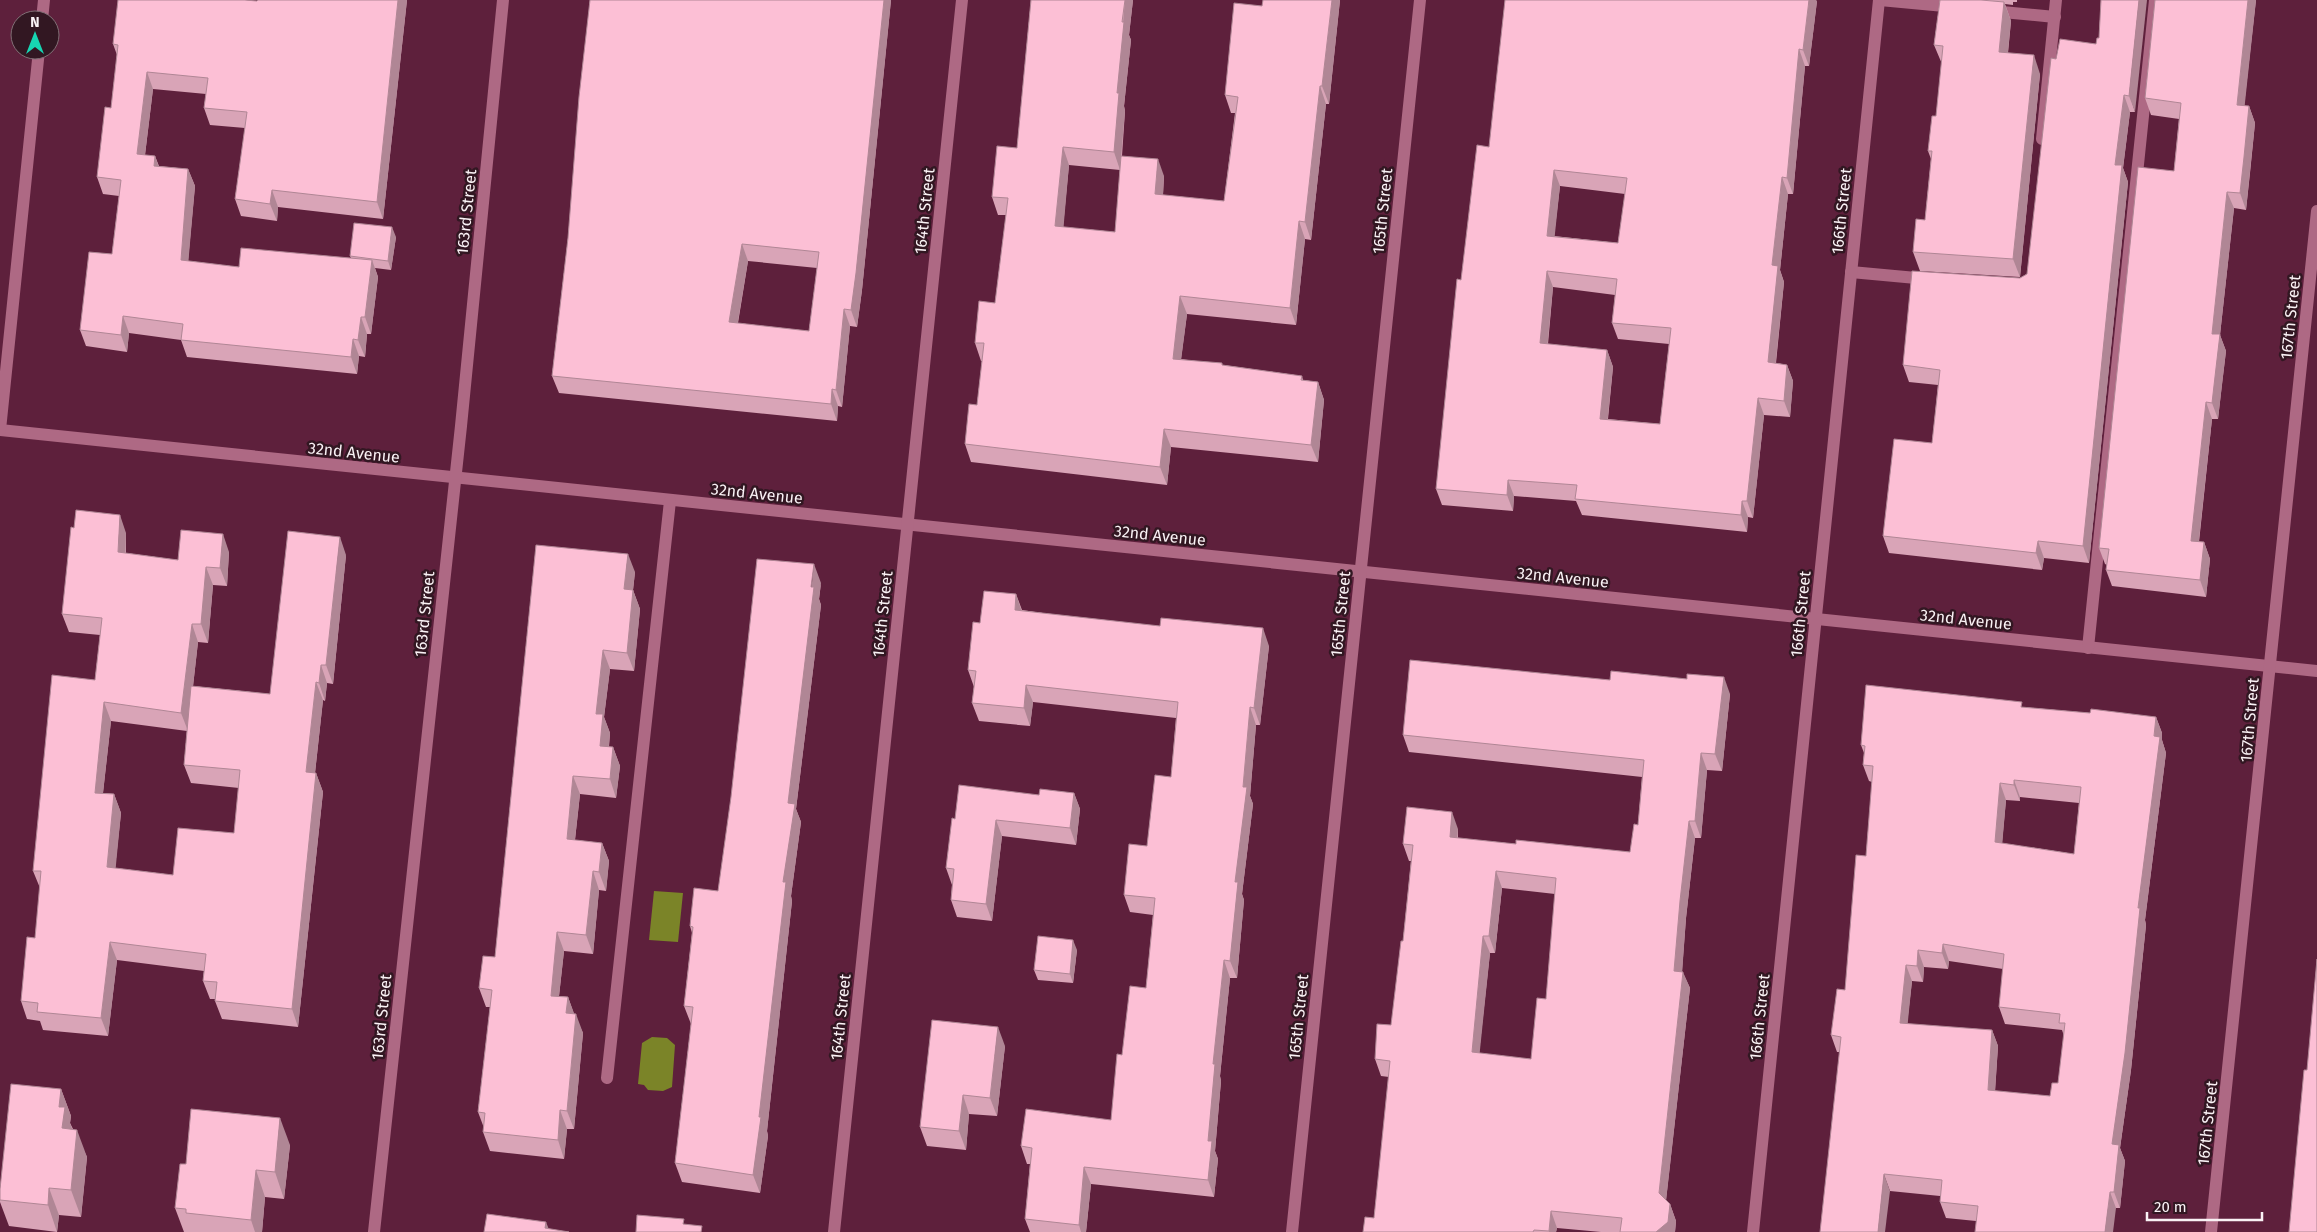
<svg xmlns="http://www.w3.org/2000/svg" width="2317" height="1232" viewBox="0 0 2317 1232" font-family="'Fira Sans',sans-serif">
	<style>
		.water { fill: #7b8428 }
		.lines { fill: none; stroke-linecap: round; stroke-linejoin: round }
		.minor { stroke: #ae6984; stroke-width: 12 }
		.wall { fill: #d9a4b7; fill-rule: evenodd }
		.shaded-wall { fill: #b08695 }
		.building { fill: #fcbfd5; stroke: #b08695; fill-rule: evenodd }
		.labels { text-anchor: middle; stroke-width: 5; stroke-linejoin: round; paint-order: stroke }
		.street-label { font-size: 16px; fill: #faf2f5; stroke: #321722 }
	</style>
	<rect width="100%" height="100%" fill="#5e203c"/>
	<g class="water">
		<polygon points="654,891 683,893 678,942 649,940"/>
		<polygon points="652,1037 667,1038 675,1045 672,1087 663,1091 648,1090 644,1085 638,1084 642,1043"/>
	</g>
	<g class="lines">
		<g class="minor">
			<polyline points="1880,0 1955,7"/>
			<polyline points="1992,11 2055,17"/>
			<polyline points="42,20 44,0"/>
			<polyline points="2042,139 2056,0"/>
			<polyline points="1851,272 1927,279"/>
			<polyline points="0,430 2317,671"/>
			<polyline points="0,430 39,50"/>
			<polyline points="2088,648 2155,0"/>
			<polyline points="607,1078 670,501"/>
			<polyline points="374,1232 461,426 503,0"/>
			<polyline points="834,1232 962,0"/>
			<polyline points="1292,1232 1420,0"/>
			<polyline points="1753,1232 1879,0"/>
			<polyline points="2211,1232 2317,211"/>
		</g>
	</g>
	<g class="wall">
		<polygon points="407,0 383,219 278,207 277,221 241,216 235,199 245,128 210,125 204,108 206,94 153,89 145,155 155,156 159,166 188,169 195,186 188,261 239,267 351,258 350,256 396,237 391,270 375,268 378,277 371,334 367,334 365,357 359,356 357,374 187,357 181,340 129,333 127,352 86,346 80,330 112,254 119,196 103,194 97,177 111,108 117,55 113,44 257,1"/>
		<path d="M590,0H891L862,290L857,327L850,326L842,407L838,406L837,421L559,393L552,376L568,238ZM748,261L817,268L809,331L738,323Z"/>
		<path d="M1031,0H1133L1129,35L1131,40L1124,106L1125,111L1122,156L1164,176L1163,195L1224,201L1235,113H1231L1225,95L1262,6L1340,0L1329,104H1326L1311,240L1305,239L1296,325L1187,314L1181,359L1302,376L1303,380L1318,382L1324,400L1318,462L1171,447L1167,485L971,462L965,444L977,405L982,361H981L975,343L995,303L1006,215H998L992,197L1017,148ZM1069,165L1120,170L1115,232L1063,227Z"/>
		<polygon points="1940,0 2017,0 2017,2 2013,2 2013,5 2005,4 2011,21 2008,53 2040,74 2020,277 1920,271 1913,252 1925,220 1931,159 1928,151 1936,116 1942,64 1934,45"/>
		<polygon points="2101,0 2135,112 2130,112 2123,168 2128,182 2089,563 2044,558 2042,570 1889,553 1883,536 1932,443 1938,385 1909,382 1903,365 2020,278 2027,274 2056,59 2096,44 2099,38"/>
		<polygon points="2155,0 2256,0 2244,106 2249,106 2255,123 2250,173 2246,210 2234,208 2220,335 2226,351 2222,384 2218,419 2212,419 2199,542 2204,542 2210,559 2206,597 2112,586 2106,570 2107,565 2105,564 2099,548 2174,171 2179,119 2151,115 2145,98"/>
		<path d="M1817,1L1809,66H1805L1793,194H1788L1780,270L1784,282L1776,363L1787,365L1793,381L1790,417L1764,415L1753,518L1748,517L1747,532L1582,515L1576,501L1514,496L1513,511L1442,505L1436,489L1461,280L1489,147ZM1560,186L1625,194L1618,243L1554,236ZM1553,287L1615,295L1612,323L1618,339L1669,344L1660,424L1608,419L1613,367L1607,350L1548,344Z"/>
		<path d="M126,533V553L178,560L229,552L227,586L213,585L208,643L198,642L193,686L270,694L346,555L333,684L327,683L325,701L323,700L315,773H316L323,792L298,1027L222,1019L215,1001V999H210L203,981L204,971L117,960L108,1036L43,1030L40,1021L27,1019L21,1001L35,938L40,888L33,871L95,680L100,635L69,632L62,614ZM111,721L187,731L184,765L191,783L239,788L234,833L173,875L115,868L121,813L114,794L103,793Z"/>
		<polygon points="536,545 635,572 633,590 640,609 634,671 610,669 604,717 610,733 609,747 613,747 620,766 616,798 580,794 575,840 602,843 609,861 606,891 599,890 593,954 564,951 559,996 568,997 574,1014 583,1033 574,1129 567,1129 564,1159 490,1151 483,1132 484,1128 478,1112 490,1007 486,1007 479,988 495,957"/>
		<polygon points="821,583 819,599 821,605 796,809 801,822 791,896 792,901 767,1131 768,1136 760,1193 682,1182 675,1163 691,1024 684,1006 692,933 690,926 718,891"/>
		<polygon points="1016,594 1022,610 1269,646 1260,725 1256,725 1250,796 1253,804 1242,894 1244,900 1237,978 1230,978 1220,1076 1221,1081 1215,1151 1218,1159 1214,1197 1091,1184 1086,1232 1030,1232 1025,1219 1030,1164 1027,1164 1021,1146 1111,1120 1122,1055 1146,988 1153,915 1130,912 1124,895 1147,846 1171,777 1176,718 1033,702 1030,726 979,721 972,703 974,687 968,670 980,623"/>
		<path d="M1687,679L1730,694L1722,771L1707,770L1701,838H1695L1686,918L1682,971L1690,988L1666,1200L1670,1204L1676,1221L1675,1232H1601L1557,1228L1556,1232H1363L1374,1218L1389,1077L1381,1076L1375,1059L1391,1025L1403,941L1411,861H1409L1403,844L1458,829V838L1516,844L1630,852L1638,825L1642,777L1409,752L1403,735L1610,680ZM1502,888L1555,894L1546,999L1531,1059L1479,1053L1490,953H1495Z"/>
		<path d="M2024,707L2090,713L2156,717L2162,733V740L2166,753L2145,920L2146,925L2131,1070L2120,1148L2125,1161L2120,1208H2116L1976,1221L1946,1218L1940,1202V1196L1890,1191L1839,1052H1837L1831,1035L1845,990L1866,856L1872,782L1869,781L1863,765L1864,753L1861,745ZM2020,797L2079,803L2074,854L2002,843L2006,800L2020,801ZM1949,961L2003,969L1999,1007L2005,1024L2062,1030L2064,1036L2058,1083L2050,1096L1995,1091L1998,1046L1992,1030L1907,1024L1912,981L1923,982L1924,967L1948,969Z"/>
		<polygon points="1074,793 1080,809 1076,845 1002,836 992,921 957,917 951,900 952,885 946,868 955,819 1039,795"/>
		<polygon points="1077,950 1073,983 1038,980 1034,970"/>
		<polygon points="1005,1046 997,1116 969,1114 966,1150 927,1146 920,1127"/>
		<polygon points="61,1089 71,1116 70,1123 87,1157 81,1217 59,1215 57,1232 9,1226 0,1202 0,1189"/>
		<polygon points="290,1145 284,1199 265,1197 262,1232 184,1232 175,1208 186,1164"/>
	</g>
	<g class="shaded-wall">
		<polygon points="398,0 407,0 383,219 377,202"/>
		<polygon points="884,0 891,0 862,290 857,327 851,310"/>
		<polygon points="1125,0 1133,0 1129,35 1131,40 1124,106 1125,111 1120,170 1114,152 1117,93"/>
		<polygon points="1332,0 1340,0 1329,104 1322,86"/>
		<polygon points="1809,0 1816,0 1817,1 1809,66 1803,50"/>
		<polygon points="2139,0 2147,0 2135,112 2129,96"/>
		<polygon points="2248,0 2256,0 2243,121 2237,105"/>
		<polygon points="2004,2 2011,21 2006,71 1999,52"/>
		<polygon points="1799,49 1805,66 1793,194 1787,178"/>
		<polygon points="2034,55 2040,74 2020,277 2013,259"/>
		<polygon points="147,72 153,89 143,171 137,154"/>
		<polygon points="1320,86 1326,104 1311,240 1305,222"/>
		<polygon points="2124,95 2130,112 2123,168 2128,182 2089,563 2083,546 2115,165"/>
		<polygon points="2249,106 2255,123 2246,210 2240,193"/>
		<polygon points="1063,147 1069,165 1062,244 1055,226"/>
		<polygon points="155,156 161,173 154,166"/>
		<polygon points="1158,159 1164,176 1162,212 1155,194"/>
		<polygon points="188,169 195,186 187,277 181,260"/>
		<polygon points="1554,170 1560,186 1553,252 1547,236"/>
		<polygon points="1782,177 1788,194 1780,270 1784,282 1774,379 1768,362 1772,265"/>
		<polygon points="272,190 278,207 277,221 270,204"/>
		<polygon points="2227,192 2234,208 2220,335 2226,351 2218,419 2212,403 2212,334"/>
		<polygon points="1299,221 1305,239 1296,325 1290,308"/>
		<polygon points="392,227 396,237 391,270 388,261"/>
		<polygon points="742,244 748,261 735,339 729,322"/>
		<polygon points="372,260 378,277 371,334 365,317"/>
		<polygon points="1547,271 1553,287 1546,360 1540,343"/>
		<polygon points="1180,296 1187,314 1179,376 1173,359"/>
		<polygon points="844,309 850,326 842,407 836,390"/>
		<polygon points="123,316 129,333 127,352 121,335"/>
		<polygon points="361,317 367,334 365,357 358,340"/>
		<polygon points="353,339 359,356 357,374 351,357"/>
		<polygon points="1607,350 1613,367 1606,435 1600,419"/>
		<polygon points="1787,365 1793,381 1790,417 1784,401"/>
		<polygon points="1318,382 1324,400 1318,462 1311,445"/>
		<polygon points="832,389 838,406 837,421 831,404"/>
		<polygon points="1758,398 1764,415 1753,518 1747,501"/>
		<polygon points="2206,402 2212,419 2197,558 2191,541"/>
		<polygon points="1164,429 1171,447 1167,485 1160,467"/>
		<polygon points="1508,480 1514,496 1513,511 1507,495"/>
		<polygon points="1742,501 1748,517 1747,532 1741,515"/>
		<polygon points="120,515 126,533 125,571 118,552"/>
		<polygon points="223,534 229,552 227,586 220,568"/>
		<polygon points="340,537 346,555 333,684 326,665"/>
		<polygon points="2038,541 2044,558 2042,570 2036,553"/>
		<polygon points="2204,542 2210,559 2206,597 2200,580"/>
		<polygon points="628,554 635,572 631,608 624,589"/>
		<polygon points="814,564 821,583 819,599 821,605 796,809 801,822 791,896 792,901 767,1131 768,1136 760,1193 753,1175 783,882 788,803"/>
		<polygon points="206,567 213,585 208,643 201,624"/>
		<polygon points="633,590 640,609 634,671 627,653"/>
		<polygon points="1016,594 1022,612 1015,610"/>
		<polygon points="192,624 198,642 188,731 181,713"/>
		<polygon points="1263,628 1269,646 1260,725 1254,708"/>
		<polygon points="603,650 610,669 604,717 610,733 607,765 600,746 596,714"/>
		<polygon points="321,665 327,683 325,701 319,683"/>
		<polygon points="1724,677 1730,694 1722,771 1715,754"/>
		<polygon points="316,682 323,700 313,791 306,772"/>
		<polygon points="1026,685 1033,702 1030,726 1024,708"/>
		<polygon points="104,702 111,721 101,811 95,793"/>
		<polygon points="1250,707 1256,725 1250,796 1253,804 1242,894 1244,900 1237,978 1230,961 1235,882"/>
		<polygon points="2156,717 2162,733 2162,740 2166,753 2145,920 2146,925 2131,1070 2120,1148 2125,1161 2120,1208 2114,1192 2112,1144 2138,908"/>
		<polygon points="613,747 620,766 616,798 610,779"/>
		<polygon points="1701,753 1707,770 1701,838 1695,821"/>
		<polygon points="316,773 323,792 298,1027 292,1009"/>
		<polygon points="573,776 580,794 573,857 567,839"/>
		<polygon points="2014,780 2020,797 2020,801 2014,785"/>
		<polygon points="2000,783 2006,800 2001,858 1995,842"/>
		<polygon points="1074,793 1080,809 1076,845 1070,828"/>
		<polygon points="114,794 121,813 114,885 107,867"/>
		<polygon points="1452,812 1458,829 1456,854 1450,837"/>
		<polygon points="996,820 1002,836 992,921 986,904"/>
		<polygon points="1689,821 1695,838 1686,918 1681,988 1674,971 1680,901"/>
		<polygon points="602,843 609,861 606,891 599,872"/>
		<polygon points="593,871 599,890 593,954 586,935"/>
		<polygon points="1496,871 1502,888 1495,953 1489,936"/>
		<polygon points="557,932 564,951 557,1014 551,996"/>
		<polygon points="1483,936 1490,953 1478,1069 1472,1052"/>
		<polygon points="1073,940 1077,950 1073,983 1070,974"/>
		<polygon points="110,942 117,960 108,1036 101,1018"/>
		<polygon points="1943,944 1949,961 1948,969 1942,953"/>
		<polygon points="1918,950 1924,967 1923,982 1917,966"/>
		<polygon points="1224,960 1230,978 1220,1076 1221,1081 1215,1151 1218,1159 1214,1197 1208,1180 1208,1141 1213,1064"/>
		<polygon points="1906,965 1912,981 1906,1040 1900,1023"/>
		<polygon points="1683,972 1690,988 1665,1210 1659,1193"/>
		<polygon points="568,997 575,1016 566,1013"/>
		<polygon points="576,1014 583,1033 574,1129 567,1111"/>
		<polygon points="998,1027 1005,1046 997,1116 990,1098"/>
		<polygon points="1992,1030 1998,1046 1994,1107 1988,1090"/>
		<polygon points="61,1089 71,1116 70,1123 74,1134 62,1128 59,1107"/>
		<polygon points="963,1095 969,1114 966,1150 959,1131"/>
		<polygon points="560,1110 567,1129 564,1159 558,1140"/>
		<polygon points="280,1118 290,1145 284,1199 275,1172"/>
		<polygon points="77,1130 87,1157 81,1217 71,1190"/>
		<polygon points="1084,1167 1091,1184 1086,1232 1081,1232 1079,1225"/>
		<polygon points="256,1170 265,1197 262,1232 255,1232 251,1220"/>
		<polygon points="1884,1174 1890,1191 1885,1232 1878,1232"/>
		<polygon points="49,1188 59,1215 57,1232 48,1205"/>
		<polygon points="2110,1192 2116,1208 2113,1232 2105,1232"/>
		<polygon points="1670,1204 1676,1221 1675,1232 1656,1232"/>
		<polygon points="1551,1211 1557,1228 1556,1232 1549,1232 1549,1231"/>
		<polygon points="546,1222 550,1232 545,1228"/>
	</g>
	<g class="building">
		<polygon points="118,0 245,0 257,1 258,0 398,0 377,202 272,190 270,204 235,199 247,112 204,108 208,78 147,72 137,154 155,156 154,166 188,169 181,260 239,267 241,248 372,260 365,317 361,317 358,340 353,339 351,357 181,340 183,324 123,316 121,335 80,330 89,252 112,254 121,180 97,177 105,107 111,108 118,45 113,44"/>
		<path d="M590,0H884L856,273L851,310L844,309L836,390L832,389L831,404L552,376L568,238L579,97ZM742,244L819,252L809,331L729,322Z"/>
		<polygon points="1031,0 1125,0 1122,22 1124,22 1117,93 1119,93 1114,152 1063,147 1055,226 1115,232 1121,156 1158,159 1155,194 1224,201 1238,97 1225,95 1234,3 1262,6 1263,0 1332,0 1322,86 1320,86 1305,222 1299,221 1290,308 1180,296 1173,359 1222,363 1222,365 1302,376 1301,380 1318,382 1311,445 1164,429 1160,467 965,444 969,404 977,405 984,343 975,343 979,301 995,303 1008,198 992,197 997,146 1017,148"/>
		<path d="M1505,0H1809L1803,50L1799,49L1787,178L1782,177L1772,265L1778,266L1768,362L1787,365L1784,401L1758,398L1747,501H1742L1741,515L1575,499L1577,485L1508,480L1507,495L1436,489L1457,279L1461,280L1477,145L1489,147ZM1554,170L1627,178L1618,243L1547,236ZM1547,271L1617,279L1612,323L1671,328L1660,424L1600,419L1607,350L1540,343Z"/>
		<polygon points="1940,0 1981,0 2004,2 1999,52 2034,55 2013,259 1913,252 1916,219 1925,220 1932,151 1928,151 1932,116 1936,116 1943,46 1934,45"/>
		<polygon points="2101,0 2139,0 2129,96 2124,95 2115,165 2122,165 2083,546 2038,541 2036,553 1883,536 1894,439 1932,443 1940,370 1903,365 1912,271 2020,278 2027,274 2051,58 2056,59 2060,39 2096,44 2097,38 2099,38"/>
		<polygon points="2155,0 2248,0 2237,105 2249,106 2244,157 2240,193 2227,192 2212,334 2220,334 2216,368 2212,403 2206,402 2191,541 2204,542 2200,580 2106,570 2109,549 2099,548 2138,167 2174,171 2181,103 2145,98"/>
		<polygon points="354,223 392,227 388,261 350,256"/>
		<polygon points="76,510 120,515 118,552 178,560 181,530 223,534 220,568 206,567 201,624 192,624 181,713 104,702 95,793 114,794 107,867 173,875 178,828 234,833 240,770 184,765 191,686 270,694 288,531 340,537 326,665 321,665 319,683 316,682 306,772 316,773 292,1009 215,1001 217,982 203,981 206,954 110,942 101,1018 37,1012 38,1003 21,1001 27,937 35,938 41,871 33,871 52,675 95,680 102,618 62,614 71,527 74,528"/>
		<polygon points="536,545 628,554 624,589 633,590 627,653 603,650 596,714 603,714 600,746 613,747 610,779 573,776 567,839 602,843 599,872 593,871 586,935 557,932 551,996 568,997 566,1013 576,1014 567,1111 560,1110 558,1140 483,1132 485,1113 478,1112 492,990 479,988 483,956 495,957"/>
		<polygon points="757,559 814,564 811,587 814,587 788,803 795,804 783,882 786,882 759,1117 761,1117 753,1175 675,1163 693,1007 684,1006 693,927 690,926 694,888 718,891 731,797"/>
		<polygon points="984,591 1016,594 1015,610 1160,626 1161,618 1263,628 1254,708 1250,707 1243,787 1247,787 1235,882 1238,882 1230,961 1224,960 1213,1064 1215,1064 1208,1141 1212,1141 1208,1180 1084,1167 1079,1225 1025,1219 1032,1148 1021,1146 1026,1109 1111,1120 1117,1054 1122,1055 1130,986 1146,988 1155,898 1124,895 1129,844 1147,846 1155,775 1171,777 1178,702 1026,685 1024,708 972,703 976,671 968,670 973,622 980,623"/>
		<path d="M1410,660L1610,680L1611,671L1687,679V674L1724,677L1715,754L1701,753L1695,821H1689L1680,901L1674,971L1683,972L1659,1193L1670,1204L1668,1222L1656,1232H1620L1622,1218L1551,1211L1549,1231L1534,1230L1533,1232H1363L1365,1217L1374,1218L1390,1061L1375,1059L1377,1024L1391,1025L1401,941H1403L1413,845L1403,844L1407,807L1452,812L1450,837L1516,844V840L1630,852L1634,824L1638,825L1644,760L1403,735ZM1496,871L1556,878L1546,999L1537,998L1531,1059L1472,1052L1483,936H1489Z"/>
		<path d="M1866,685L2022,702L2021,707L2090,713L2091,709L2156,717L2154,736L2160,737L2138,908H2140L2125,1053L2112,1144L2119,1145L2114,1192H2110L2105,1232H1975L1978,1206L1940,1202L1942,1180L1884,1174L1878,1232H1820L1841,1037L1831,1035L1837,989L1845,990L1856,855L1866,856L1873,766L1863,765L1865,746L1861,745ZM2014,780L2081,787L2074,854L1995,842L2000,783L2014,785ZM1943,944L2004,954L1999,1007L2060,1014L2059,1023H2065L2058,1083H2052L2050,1096L1988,1090L1992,1030L1900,1023L1906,965L1917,966L1918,950L1942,953Z"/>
		<polygon points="959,785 1039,795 1040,789 1074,793 1070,828 996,820 986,904 951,900 954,869 946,868 952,818 955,819"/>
		<polygon points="1038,936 1073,940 1070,974 1034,970"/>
		<polygon points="2317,959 2317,1232 2289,1232 2304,1070 2307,1070"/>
		<polygon points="932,1020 998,1027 990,1098 963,1095 959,1131 920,1127"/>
		<polygon points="11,1084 61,1089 59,1107 65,1107 62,1128 77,1130 71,1190 49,1188 48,1205 0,1200 0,1189"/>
		<polygon points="191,1109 280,1118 275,1172 256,1170 251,1220 186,1213 186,1209 175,1208 180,1164 186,1164"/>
		<polygon points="487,1214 546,1222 545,1228 569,1232 484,1232"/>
		<polygon points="637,1215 684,1219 683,1224 702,1226 701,1232 636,1232"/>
	</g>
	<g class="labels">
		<g class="street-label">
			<text transform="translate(924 211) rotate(-84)" y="6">164th Street</text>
			<text transform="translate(1382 211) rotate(-84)" y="6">165th Street</text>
			<text transform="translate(1841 211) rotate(-84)" y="6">166th Street</text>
			<text transform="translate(466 212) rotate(-84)" y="6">163rd Street</text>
			<text transform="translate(2290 317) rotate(-84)" y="6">167th Street</text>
			<text transform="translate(354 452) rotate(6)" y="6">32nd Avenue</text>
			<text transform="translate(757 493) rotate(6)" y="6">32nd Avenue</text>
			<text transform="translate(1160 535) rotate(6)" y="6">32nd Avenue</text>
			<text transform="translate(1563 577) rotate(6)" y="6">32nd Avenue</text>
			<text transform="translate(424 614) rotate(-84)" y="6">163rd Street</text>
			<text transform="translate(882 614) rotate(-84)" y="6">164th Street</text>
			<text transform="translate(1340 614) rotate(-84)" y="6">165th Street</text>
			<text transform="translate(1800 614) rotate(-84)" y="6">166th Street</text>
			<text transform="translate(1966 619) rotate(6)" y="6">32nd Avenue</text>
			<text transform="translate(2249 720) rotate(-85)" y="6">167th Street</text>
			<text transform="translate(381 1017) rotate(-84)" y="6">163rd Street</text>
			<text transform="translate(840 1017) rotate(-84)" y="6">164th Street</text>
			<text transform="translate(1298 1017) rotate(-84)" y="6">165th Street</text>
			<text transform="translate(1759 1017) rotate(-84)" y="6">166th Street</text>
			<text transform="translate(2207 1123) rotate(-84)" y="6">167th Street</text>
		</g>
	</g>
	<g transform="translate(35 35)"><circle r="24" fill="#321722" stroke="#826f76"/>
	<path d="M0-4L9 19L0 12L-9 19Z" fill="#17d5b2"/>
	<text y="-8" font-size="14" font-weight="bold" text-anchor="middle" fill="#faf2f5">N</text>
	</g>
	<path d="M2147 1212v8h115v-8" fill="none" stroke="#faf2f5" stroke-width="2.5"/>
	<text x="2154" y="1212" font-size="15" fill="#faf2f5" stroke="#321722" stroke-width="4" paint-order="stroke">20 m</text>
</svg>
